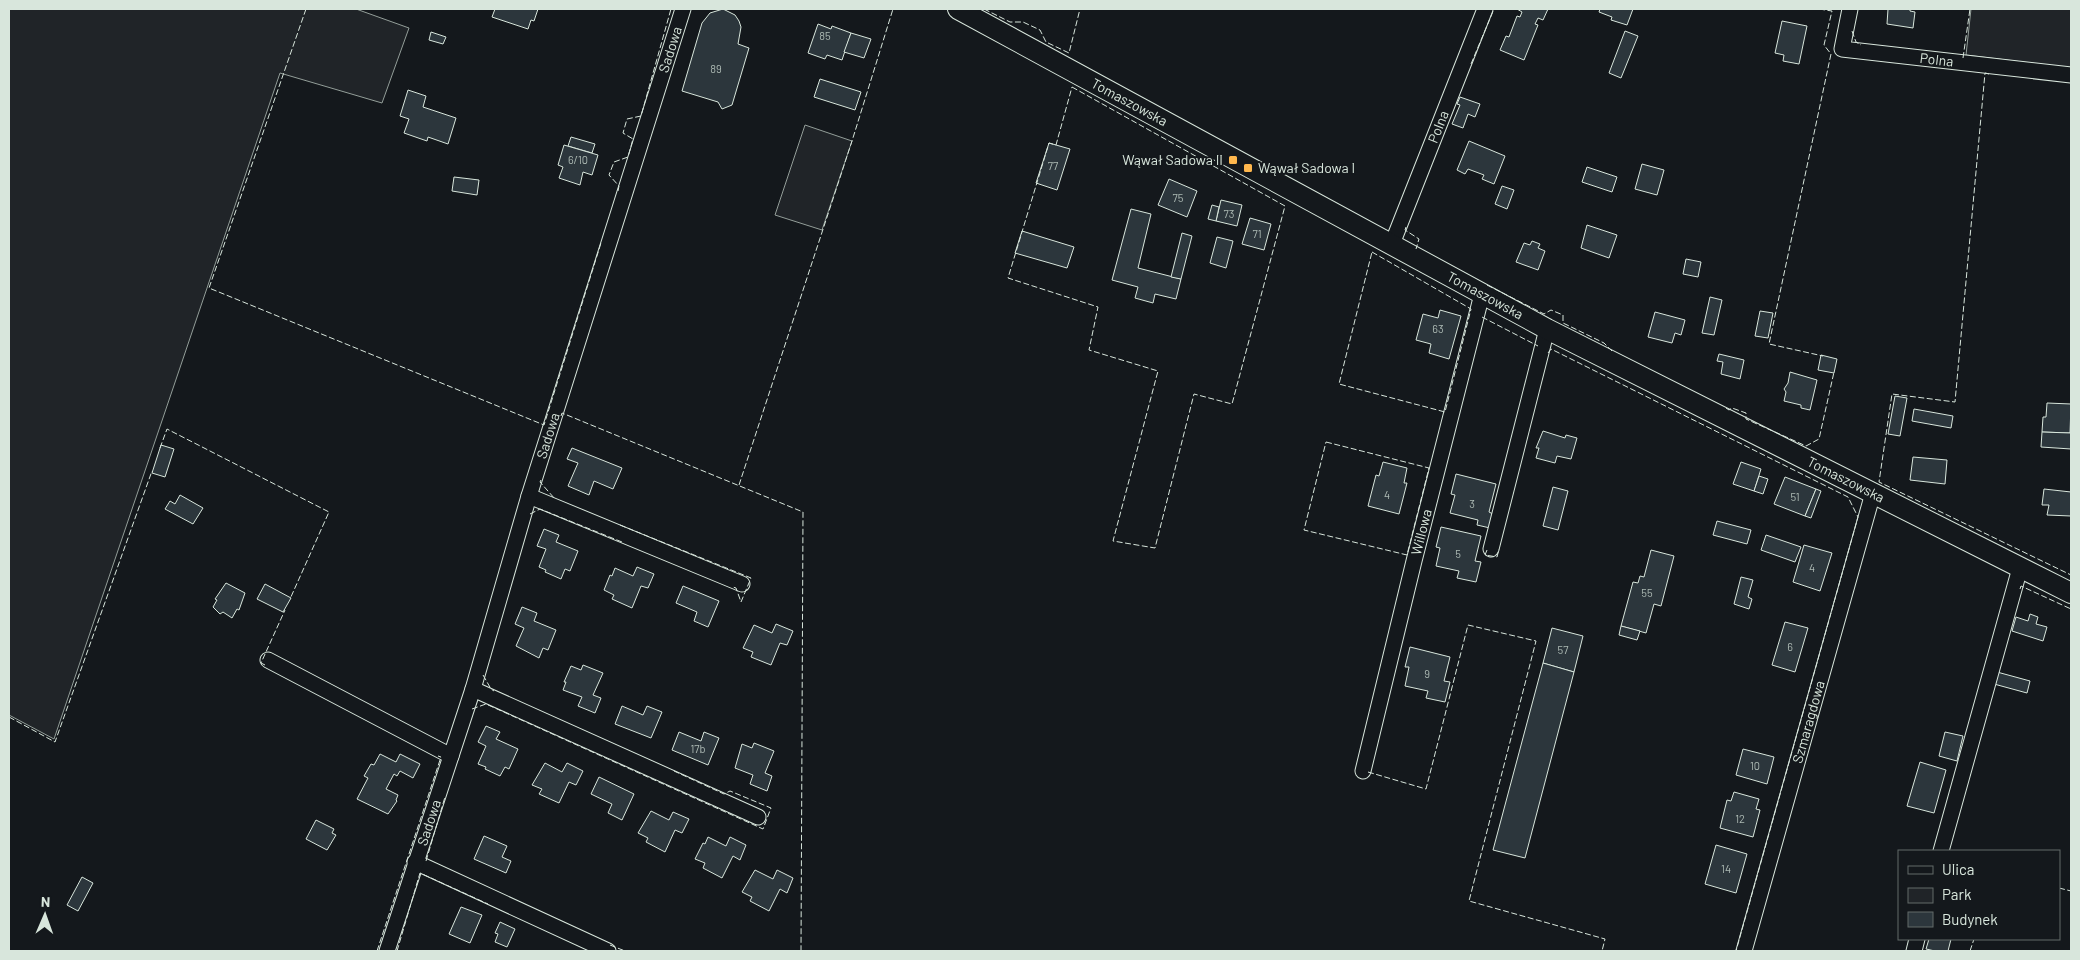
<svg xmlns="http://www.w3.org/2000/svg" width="2080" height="960" viewBox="0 0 2080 960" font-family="Barlow,sans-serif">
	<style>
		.green { fill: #202428; stroke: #939e99 }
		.building { fill: #2c363c; stroke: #d8e6dc }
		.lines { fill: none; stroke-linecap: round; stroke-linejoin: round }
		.street-casing { stroke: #d8e6dc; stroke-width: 17 }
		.secondary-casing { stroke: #d8e6dc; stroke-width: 22 }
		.street { stroke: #14181c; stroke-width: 15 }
		.secondary { stroke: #14181c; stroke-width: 20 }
		.fence { stroke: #d8e6dc; stroke-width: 1; stroke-dasharray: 6 2.5; stroke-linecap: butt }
		.poi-dot { fill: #ffb74d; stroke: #14181c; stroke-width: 2 }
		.labels { text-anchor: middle; stroke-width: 4; stroke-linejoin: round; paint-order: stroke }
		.number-label { font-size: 11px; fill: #adbab4 }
		.street-label { font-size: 14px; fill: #d8e6dc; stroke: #14181c }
		.poi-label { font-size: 14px; fill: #d8e6dc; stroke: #14181c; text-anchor: end }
	</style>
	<rect width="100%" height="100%" fill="#14181c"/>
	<g class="green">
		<polygon points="9,9 356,9 409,28 382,103 280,73 54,739 9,715"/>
		<polygon points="1971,9 2071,9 2071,68 1966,55"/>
		<polygon points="805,125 852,141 822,230 775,215"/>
	</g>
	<g class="building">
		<polygon points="495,9 538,9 534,21 531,20 528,29 492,17"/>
		<polygon points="723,9 735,15 739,21 741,27 738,44 749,48 732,105 722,109 718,102 682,91 702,23 710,13"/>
		<polygon points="1517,9 1548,9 1543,20 1538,18 1535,24 1538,25 1524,60 1500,50 1506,36 1509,37 1517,16 1520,17 1522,12"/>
		<polygon points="1600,9 1633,9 1627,25 1611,20 1612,17 1599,12"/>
		<polygon points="1888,9 1910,9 1910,11 1915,12 1913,28 1887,24"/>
		<polygon points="1782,21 1807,26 1799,64 1783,61 1784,55 1775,53"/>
		<polygon points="818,24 831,29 832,26 851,33 842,60 827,55 825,59 808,53"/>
		<polygon points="1625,31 1638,36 1621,78 1609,73"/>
		<polygon points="431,32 446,37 443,44 429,40"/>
		<polygon points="851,33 871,39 864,58 844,52"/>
		<polygon points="820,79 861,92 855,110 814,97"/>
		<polygon points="408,90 426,96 423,107 456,118 448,144 428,137 427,141 404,133 409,119 400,116"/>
		<polygon points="1460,97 1480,104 1475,117 1468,114 1463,128 1452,124 1460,105 1457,104"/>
		<polygon points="571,137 595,144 592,153 568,146"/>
		<polygon points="1469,141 1505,156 1494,184 1482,179 1484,175 1468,169 1465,174 1457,170"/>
		<polygon points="1049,143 1070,149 1057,190 1036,183"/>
		<polygon points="564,145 598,155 592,175 583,172 580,185 559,178 563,167 558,165"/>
		<polygon points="1642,164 1664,170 1657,195 1635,189"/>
		<polygon points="1587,167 1617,177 1612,192 1582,182"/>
		<polygon points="454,177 479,180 477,195 452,191"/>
		<polygon points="1169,179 1197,191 1187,217 1158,205"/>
		<polygon points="1502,186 1514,190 1507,209 1495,204"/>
		<polygon points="1221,200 1242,205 1237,226 1216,221"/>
		<polygon points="1212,205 1219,207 1216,221 1208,219"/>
		<polygon points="1131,209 1151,214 1138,268 1181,279 1176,299 1155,294 1153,303 1135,298 1138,287 1112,280"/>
		<polygon points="1250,218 1271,224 1264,250 1242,244"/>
		<polygon points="1587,225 1617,235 1609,258 1581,248"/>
		<polygon points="1022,231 1074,247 1067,268 1015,253"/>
		<polygon points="1182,233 1192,236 1181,279 1171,277"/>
		<polygon points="1217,237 1233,241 1226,268 1210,263"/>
		<polygon points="1532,241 1540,244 1538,248 1545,251 1538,270 1516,262 1524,243 1530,245"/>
		<polygon points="1686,259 1701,262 1698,277 1683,274"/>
		<polygon points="1710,297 1722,300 1714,335 1702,333"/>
		<polygon points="1440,310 1461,316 1449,359 1429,353 1431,344 1416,340 1423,314 1438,318"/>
		<polygon points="1760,311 1773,313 1768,338 1755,336"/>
		<polygon points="1655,312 1685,320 1681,335 1675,333 1672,343 1648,337"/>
		<polygon points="1719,354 1744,360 1740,379 1721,374 1723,362 1717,361"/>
		<polygon points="1821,355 1837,359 1834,373 1818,370"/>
		<polygon points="1790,372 1817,380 1810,410 1801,408 1801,405 1784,401 1786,392 1784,389 1788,383"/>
		<polygon points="1895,396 1907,398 1900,436 1888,434"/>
		<polygon points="2047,403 2071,404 2070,433 2042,432 2043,417 2046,417"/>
		<polygon points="1914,409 1953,416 1951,428 1912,421"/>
		<polygon points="1543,431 1565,438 1566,435 1577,438 1571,459 1557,456 1555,463 1536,458 1539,448 1536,448"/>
		<polygon points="2042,432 2071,433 2071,449 2041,447"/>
		<polygon points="161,445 174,449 165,477 152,473"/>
		<polygon points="572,448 622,468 613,489 594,481 589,495 568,486 578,463 567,459"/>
		<polygon points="1913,457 1947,460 1945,484 1910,480"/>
		<polygon points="1383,462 1407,468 1404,483 1407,483 1399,514 1368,506 1376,475 1379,476"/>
		<polygon points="1741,462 1761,469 1754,491 1733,484"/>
		<polygon points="1456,474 1496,484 1489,512 1493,514 1490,528 1477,525 1478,520 1450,513 1455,495 1451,494"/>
		<polygon points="1759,476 1768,479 1763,494 1754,491"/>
		<polygon points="1785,477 1816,489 1805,516 1774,504"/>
		<polygon points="1553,487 1568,491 1558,530 1543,526"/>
		<polygon points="1816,489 1821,491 1811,518 1805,516"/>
		<polygon points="2044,489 2071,492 2071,516 2047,515 2049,505 2042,505"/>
		<polygon points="180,495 203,508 193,524 165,509 170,501 175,504"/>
		<polygon points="1717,521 1751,530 1747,544 1713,535"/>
		<polygon points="1441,527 1481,536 1475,561 1481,562 1476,582 1457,578 1459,571 1436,566 1440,548 1436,547"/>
		<polygon points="544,529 559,535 556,542 578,551 570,571 565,569 561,579 545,572 546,570 539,567 546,549 537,546"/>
		<polygon points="1766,535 1801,547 1795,562 1761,550"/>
		<polygon points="1804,545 1832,553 1820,591 1793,582"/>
		<polygon points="1651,550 1674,556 1661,606 1654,604 1646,633 1621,626 1633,582 1638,583 1640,576 1644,577"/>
		<polygon points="637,567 654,574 648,588 641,586 632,608 612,599 614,595 604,590 610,575 612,576 615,568 633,576"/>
		<polygon points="1741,577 1753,580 1748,597 1752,599 1749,609 1734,604"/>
		<polygon points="226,583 245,593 239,610 237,609 232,618 223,612 220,614 213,607 217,600 215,599"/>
		<polygon points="265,584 291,598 283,612 257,599"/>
		<polygon points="683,586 719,601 708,627 694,621 697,612 676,603"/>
		<polygon points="522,607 537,613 534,621 556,630 548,650 543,648 539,658 516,646 524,628 515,624"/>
		<polygon points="2030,614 2038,617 2036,624 2047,627 2043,641 2012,631 2016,617 2028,621"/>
		<polygon points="1785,622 1808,628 1795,672 1772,665"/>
		<polygon points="776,624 793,631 787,645 780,643 771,665 751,657 753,652 743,648 754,625 772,633"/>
		<polygon points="1621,626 1640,631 1637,640 1619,635"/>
		<polygon points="1552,628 1583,636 1574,672 1543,663"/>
		<polygon points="1410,647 1450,657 1444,681 1450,682 1445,702 1426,698 1428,691 1405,686 1409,667 1405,667"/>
		<polygon points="1543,663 1574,672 1525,858 1493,850"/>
		<polygon points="583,665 603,673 593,695 601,698 595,713 578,706 582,697 563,690 566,682 564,682 571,666 581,670"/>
		<polygon points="1997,672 2030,681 2027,693 1994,684"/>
		<polygon points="622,706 643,715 647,706 662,712 651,738 615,724"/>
		<polygon points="486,726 500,732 496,739 518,749 509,769 505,767 500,776 485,769 486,767 478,764 486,746 478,742"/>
		<polygon points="679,732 701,741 704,732 719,738 708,765 672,750"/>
		<polygon points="1945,732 1963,736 1957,761 1939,756"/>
		<polygon points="754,743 774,751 765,773 772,776 767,791 750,784 753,775 735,768 742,744 752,748"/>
		<polygon points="1743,749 1774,757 1767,784 1736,775"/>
		<polygon points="380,754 396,762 400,754 420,764 413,778 400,771 397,776 394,774 386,789 398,795 396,800 397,801 388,814 357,799 368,778 364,776 371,764 374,765"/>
		<polygon points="1920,762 1946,770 1934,813 1907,806"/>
		<polygon points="545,763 562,772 567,763 583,771 576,785 569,782 559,803 539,794 542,789 532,785"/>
		<polygon points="599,777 634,794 622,820 608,813 612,804 591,794"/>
		<polygon points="1734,792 1759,799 1756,809 1760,810 1753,837 1720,828 1727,800 1731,801"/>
		<polygon points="651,811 669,820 673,812 689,819 682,833 675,830 665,852 646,842 648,838 638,833"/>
		<polygon points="316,820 334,829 332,833 336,835 327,850 306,839"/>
		<polygon points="484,836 507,846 502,857 511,861 506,873 474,859"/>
		<polygon points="708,837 726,846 730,837 746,845 740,860 733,856 722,878 703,868 705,863 695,859 703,843 705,844"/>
		<polygon points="1716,845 1747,854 1736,893 1705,884"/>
		<polygon points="755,870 773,879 777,870 793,878 787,893 780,889 769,911 750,901 752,897 742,892"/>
		<polygon points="82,877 93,883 78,911 67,905"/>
		<polygon points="461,907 482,915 470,943 449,934"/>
		<polygon points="500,922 515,929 507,947 495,942 498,934 495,933"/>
		<polygon points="1929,939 1951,939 1948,951 1935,951 1926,949"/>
	</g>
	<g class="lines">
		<defs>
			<g id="street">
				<path id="s1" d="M1850,9L1842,49L2071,75"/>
				<path id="s2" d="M1392,244L1485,9"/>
				<polyline points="529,496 742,584"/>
				<polyline points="1491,549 1547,329"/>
				<polyline points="268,660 451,756"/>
				<polyline points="473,689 758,817"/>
				<path id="s3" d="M1363,771L1414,561L1482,294"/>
				<polyline points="1941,851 2020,568"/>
				<polyline points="415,862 608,951"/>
				<path id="s4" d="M387,951L473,689L529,496L683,9"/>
				<path id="s5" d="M1744,951L1873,493"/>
				<polyline points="1914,951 1917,939"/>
			</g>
			<g id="secondary">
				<path id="s6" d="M958,9L1547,329L2071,593"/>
			</g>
		</defs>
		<use href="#street" class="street-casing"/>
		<use href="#secondary" class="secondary-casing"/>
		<use href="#street" class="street"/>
		<use href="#secondary" class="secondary"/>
		<g class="fence">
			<polyline points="306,9 209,288 544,425 601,243"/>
			<polyline points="984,9 1010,22 1023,22 1040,30 1046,42 1069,53 1080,9"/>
			<polyline points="1819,9 1832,11 1824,45 1831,54 1769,344 1823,356"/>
			<polyline points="1852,31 1856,42 1861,45"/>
			<polyline points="1963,58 1970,9"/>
			<polyline points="1471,64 1494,9"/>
			<polyline points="1989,74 1985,73 1955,402 1892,394 1879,482 2071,575"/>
			<polygon points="1072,87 1285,206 1232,404 1194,394 1155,548 1113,541 1158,371 1089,350 1098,307 1008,278 1049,143 1056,145"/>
			<polyline points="618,191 619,186 609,175 614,162 628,157 633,139 623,133 627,119 641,116 671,9"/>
			<polyline points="1406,227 1405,230 1419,239 1416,249"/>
			<polygon points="1372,252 1471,309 1445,412 1339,384"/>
			<polyline points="1487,285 1544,314 1551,310 1563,315 1563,323 1604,343 1612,351"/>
			<polyline points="1482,317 1538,346"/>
			<polyline points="1548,353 1551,349 1848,497 1858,517 1736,951"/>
			<polyline points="1726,408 1729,410 1732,408 1746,413 1746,419 1806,446 1819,439 1834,372"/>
			<polyline points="561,416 562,413 803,512 801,951"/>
			<polygon points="1326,442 1429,468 1407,555 1304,530"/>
			<polyline points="160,448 167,429 329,512 290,599"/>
			<polyline points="541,480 540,482 555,499"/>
			<polyline points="739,485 852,141 893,9"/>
			<polyline points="530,514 540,509 622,542"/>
			<polyline points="620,525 751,578 741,602 736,588 733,587"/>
			<polyline points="1487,550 1485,555 1497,557 1499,549"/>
			<polyline points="2020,589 2021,586 2071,609"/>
			<polyline points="265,665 261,663 285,610"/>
			<polyline points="483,675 491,689 494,691"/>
			<polyline points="472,709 486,704 763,829 771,808 730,791 724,794 674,771"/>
			<polyline points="9,717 55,742 152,471"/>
			<polyline points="1368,772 1426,789 1468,625 1536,641 1469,901 1605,939 1602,951"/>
			<polyline points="426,861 445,797"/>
			<polyline points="2059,888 2071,891"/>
			<polyline points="610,945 625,951"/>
			<polyline points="377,951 441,757 438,756"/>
			<polyline points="397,951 420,873 488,904"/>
			<polyline points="1970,951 1974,939"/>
		</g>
	</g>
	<g class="poi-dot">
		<rect x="1228" y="155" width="10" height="10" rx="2.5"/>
		<rect x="1243" y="163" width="10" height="10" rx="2.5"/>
	</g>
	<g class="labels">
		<g class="number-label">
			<text x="825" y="40">85</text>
			<text x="716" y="73">89</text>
			<text x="578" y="164">6/10</text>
			<text x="1053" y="170">77</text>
			<text x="1178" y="202">75</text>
			<text x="1229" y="218">73</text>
			<text x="1257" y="238">71</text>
			<text x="1438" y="333">63</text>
			<text x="1387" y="499">4</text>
			<text x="1795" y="501">51</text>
			<text x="1472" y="508">3</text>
			<text x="1458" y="558">5</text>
			<text x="1812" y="572">4</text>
			<text x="1647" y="597">55</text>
			<text x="1790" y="651">6</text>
			<text x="1563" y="654">57</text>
			<text x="1427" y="678">9</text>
			<text x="698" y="753">17b</text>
			<text x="1755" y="770">10</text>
			<text x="1740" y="823">12</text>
			<text x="1726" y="873">14</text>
		</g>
		<g class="street-label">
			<text dy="5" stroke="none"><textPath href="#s4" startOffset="945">Sadowa</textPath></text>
			<text dy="5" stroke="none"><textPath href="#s1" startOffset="136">Polna</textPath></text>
			<text dy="5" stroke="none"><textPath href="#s6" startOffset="195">Tomaszowska</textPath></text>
			<text dy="5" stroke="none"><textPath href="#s2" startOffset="126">Polna</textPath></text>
			<text dy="5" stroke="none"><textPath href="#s6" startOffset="600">Tomaszowska</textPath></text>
			<text dy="5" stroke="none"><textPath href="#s4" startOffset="540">Sadowa</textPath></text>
			<text dy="5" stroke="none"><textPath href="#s6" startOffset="1005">Tomaszowska</textPath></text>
			<text dy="5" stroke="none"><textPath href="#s3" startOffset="246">Willowa</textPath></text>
			<text dy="5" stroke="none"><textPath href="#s5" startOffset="238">Szmaragdowa</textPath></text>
			<text dy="5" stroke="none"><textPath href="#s4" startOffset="135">Sadowa</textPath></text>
		</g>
		<g class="poi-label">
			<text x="1223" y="165">Wąwał Sadowa II</text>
			<text x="1258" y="173" text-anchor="start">Wąwał Sadowa I</text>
		</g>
	</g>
	<rect width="2080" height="960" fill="none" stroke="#d8e6dc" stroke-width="20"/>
	<rect x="1898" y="850" width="162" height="90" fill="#14181c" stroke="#626a69"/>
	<rect x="1908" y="866" width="25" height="8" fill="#14181c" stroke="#626a69"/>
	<text x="1942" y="875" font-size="15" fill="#d8e6dc">Ulica</text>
	<rect x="1908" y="888" width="25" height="15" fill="#202428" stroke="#626a69"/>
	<text x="1942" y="900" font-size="15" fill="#d8e6dc">Park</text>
	<rect x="1908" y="912" width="25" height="15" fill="#2c363c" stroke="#626a69"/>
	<text x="1942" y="925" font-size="15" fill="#d8e6dc">Budynek</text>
	<g transform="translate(45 915) rotate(2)" stroke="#14181c" stroke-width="4" paint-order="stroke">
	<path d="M0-4L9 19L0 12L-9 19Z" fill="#d8e6dc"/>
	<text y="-8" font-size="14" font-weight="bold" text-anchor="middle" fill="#d8e6dc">N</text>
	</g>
</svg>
